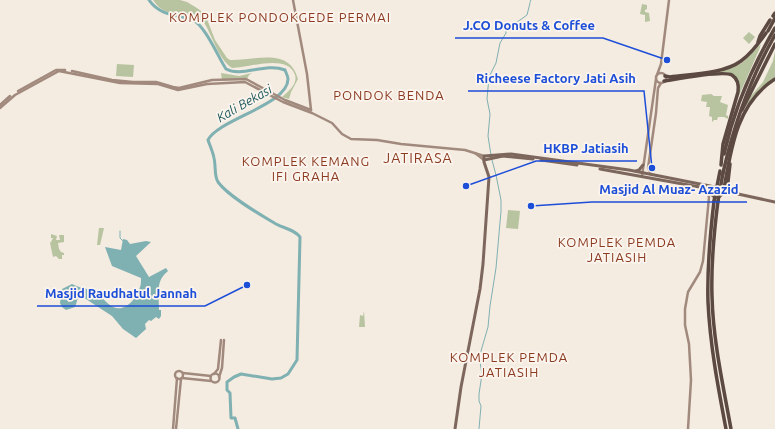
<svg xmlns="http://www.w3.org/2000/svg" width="775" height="429" viewBox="0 0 775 429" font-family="Ubuntu,sans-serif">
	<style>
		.green { fill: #b8c4a0 }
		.water { fill: #7fb0b2 }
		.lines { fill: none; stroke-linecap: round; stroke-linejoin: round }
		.stream { stroke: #7fb0b2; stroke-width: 1 }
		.river { stroke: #7fb0b2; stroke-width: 3 }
		.secondary { stroke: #a18a7d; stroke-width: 2.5 }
		.primary { stroke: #7d675c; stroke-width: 3 }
		.highway { stroke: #5c4a42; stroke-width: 3.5 }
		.highway-bridge { stroke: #5c4a42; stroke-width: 3.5 }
		.labels { text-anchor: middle; stroke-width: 3.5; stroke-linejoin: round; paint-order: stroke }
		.neighbourhood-label { font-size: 13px; letter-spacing: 1px; fill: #8c3b22; stroke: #fbf5ee }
		.water-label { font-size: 13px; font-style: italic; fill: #1f5a5e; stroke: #fbf5ee }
		.quarter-label { font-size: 14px; letter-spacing: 1px; fill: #8c3b22; stroke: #fbf5ee }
		.leader { fill: none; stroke: #1d4ed8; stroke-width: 1.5 }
		.callout-dot { fill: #1d4ed8; stroke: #fbf5ee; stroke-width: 1.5 }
		.callout-label { font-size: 13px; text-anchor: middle; font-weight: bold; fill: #1d4ed8; stroke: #fbf5ee; stroke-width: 3.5; stroke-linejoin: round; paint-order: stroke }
	</style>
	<rect width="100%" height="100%" fill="#f4ebe1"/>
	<g class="green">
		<path d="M153,0H180L187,2L197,8L205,14L215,40L227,58L230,60C255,61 289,46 298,79L291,92L289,99L282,97C288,92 298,84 295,75C288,53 248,68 232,68C222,62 215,45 210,34C208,30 206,24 202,21C187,6 169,24 153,0Z"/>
		<polygon points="642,4 647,5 647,9 645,10 645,12 649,13 650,21 645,22 645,15 640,14"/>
		<polygon points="749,32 755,37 749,44 743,38"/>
		<polygon points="761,44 759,50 738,98 736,77 720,72 742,63"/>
		<polygon points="775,51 775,77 760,89 745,108 750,97 763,82 773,61"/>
		<polygon points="117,64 134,65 133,77 116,76"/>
		<polygon points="221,73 239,76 252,73 249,75 247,79 222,80"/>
		<polygon points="711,94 714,96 722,96 720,102 728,105 726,115 728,116 728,119 724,117 718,117 717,120 714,120 712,122 712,117 709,116 710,107 706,107 707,102 701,101 702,95"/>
		<polygon points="508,210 520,211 518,229 506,228"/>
		<polygon points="99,228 104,228 100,245 97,245"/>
		<polygon points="51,234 57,236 56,240 60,240 59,235 64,235 64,242 58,243 59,249 61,252 64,253 64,255 62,255 62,259 59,259 56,256 53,257 50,243 51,242 53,238 51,238"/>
		<polygon points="364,311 365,327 359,327 360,315 363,316"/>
	</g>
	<path class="water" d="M123,239L127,240L130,244L146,241L151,242L136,256L149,277L166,268L168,271C155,281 159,295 159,310H161V316L159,319L156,317L151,321L149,320L145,324L146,329L136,338L123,329L112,316L92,303L86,299L78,298L75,307L66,310L62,307L60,303L62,289L72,284C79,288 86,288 93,291C101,294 105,303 113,307C125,313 137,298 140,287C141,285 141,281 141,278L112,266L105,247L121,250Z"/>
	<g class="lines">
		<g class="stream">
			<polyline points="530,2 531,0"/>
			<polyline points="491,155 488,136 490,114 487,99 489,77 496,63 500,43 506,33 506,30 527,15 530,3"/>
			<polyline points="120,231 120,238 123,241"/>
			<polyline points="479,429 481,406 479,401 479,394 482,374 480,362 481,351 488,327 490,306 496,268 501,211 501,200 496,175 492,160"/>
		</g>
		<path class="river" d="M149,0C159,15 175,15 192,19C206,27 217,55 226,69C242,78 265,62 285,70C286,73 288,76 288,79C288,105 219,119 208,140C210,146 213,152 214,158C216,166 214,176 218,182C229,197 261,215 276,224C285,229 294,229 300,237L297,360L288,374L281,378L272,379L241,374L234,377L227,382V390L230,393L231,418H235L238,429"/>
		<g class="secondary">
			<polyline points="293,0 307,74 311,110"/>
			<polyline points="72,71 112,80 133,82 156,82 173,87 179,88 212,80 246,79 285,100 311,110"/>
			<circle cx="661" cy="78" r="5"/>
			<polyline points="657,75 661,64 669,0"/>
			<polyline points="18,91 56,70 65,70"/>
			<polyline points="0,105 10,96"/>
			<polyline points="0,108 15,95 59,71 120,83 158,84 178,90 207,84 245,82 283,102 312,113 332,123 342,134 351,139 377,140 401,144 465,150 484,156"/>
			<polyline points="475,153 484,160"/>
			<polyline points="651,174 648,168 656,113 658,88 661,83"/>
			<polyline points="642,176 656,79"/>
			<circle cx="179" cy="375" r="4"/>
			<polyline points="183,373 211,376"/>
			<circle cx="215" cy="378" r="4.5"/>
			<polyline points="214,374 218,369 221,340"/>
			<polyline points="219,377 222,368 224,340"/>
			<polyline points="182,378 211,381"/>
			<polyline points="173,429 177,378"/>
			<polyline points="176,429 181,379"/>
			<polyline points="688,429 691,380 689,344 685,325 685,309 688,292 700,272 703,261 709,197 707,193 702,188"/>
		</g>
		<g class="primary">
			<polyline points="484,160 503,156 533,159"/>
			<polyline points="541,160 577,165"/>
			<polyline points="600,169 705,188 713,196 718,198 727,190"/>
			<polyline points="636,171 639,170 643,165"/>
			<polyline points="738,194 775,202"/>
			<polyline points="455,429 461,387 480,289 483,264 489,177 484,162 484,156 511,154 629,170 710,186 727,190 739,194"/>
		</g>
		<g class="highway">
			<polyline points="773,16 775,13"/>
			<polyline points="768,31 775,18"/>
			<polyline points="758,42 760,36 770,20"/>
			<path d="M665,76L670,77C692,74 723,74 741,61C751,54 759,43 766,33"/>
			<path d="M664,81C677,79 723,70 732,75C738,79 739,85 738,92L723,144L721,165"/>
			<polyline points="742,110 775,44"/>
			<path d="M724,154C734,109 752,67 775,28"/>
			<path d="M723,173C734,124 750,79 775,35"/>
			<path d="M724,189C731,148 737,103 775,79"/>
			<polyline points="727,190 730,164"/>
			<path d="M714,201C710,235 707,268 708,302C710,345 718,387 726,429"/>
			<path d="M718,201C714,232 711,264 712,296C713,340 723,385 731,429"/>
		</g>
		<g class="highway-bridge">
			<polyline points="714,201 720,171"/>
			<polyline points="718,201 723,173"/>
		</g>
	</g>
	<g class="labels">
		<g class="neighbourhood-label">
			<text x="280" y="22">KOMPLEK PONDOKGEDE PERMAI</text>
			<text x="389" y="100">PONDOK BENDA</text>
			<text x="306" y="166">KOMPLEK KEMANG<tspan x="306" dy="15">IFI GRAHA</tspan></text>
			<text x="617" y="247">KOMPLEK PEMDA<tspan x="617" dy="15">JATIASIH</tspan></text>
			<text x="509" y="362">KOMPLEK PEMDA<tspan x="509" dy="15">JATIASIH</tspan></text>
		</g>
		<g class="water-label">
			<text transform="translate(244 103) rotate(-30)" y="5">Kali Bekasi</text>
		</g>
		<g class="quarter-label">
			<text x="418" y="163">JATIRASA</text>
		</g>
	</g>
	<path class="leader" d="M667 60L603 38H455M652 168L644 91H468M466 186L536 161H637M531 206L592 202H747M247 285L205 306H37"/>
	<g class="callout-dot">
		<circle cx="667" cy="60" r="4"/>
		<circle cx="652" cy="168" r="4"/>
		<circle cx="466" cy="186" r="4"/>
		<circle cx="531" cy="206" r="4"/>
		<circle cx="247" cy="285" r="4"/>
	</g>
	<g class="callout-label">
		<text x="529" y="30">J.CO Donuts &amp; Coffee</text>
		<text x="556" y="83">Richeese Factory Jati Asih</text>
		<text x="586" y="153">HKBP Jatiasih</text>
		<text x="669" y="194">Masjid Al Muaz- Azazid</text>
		<text x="121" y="298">Masjid Raudhatul Jannah</text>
	</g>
</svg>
